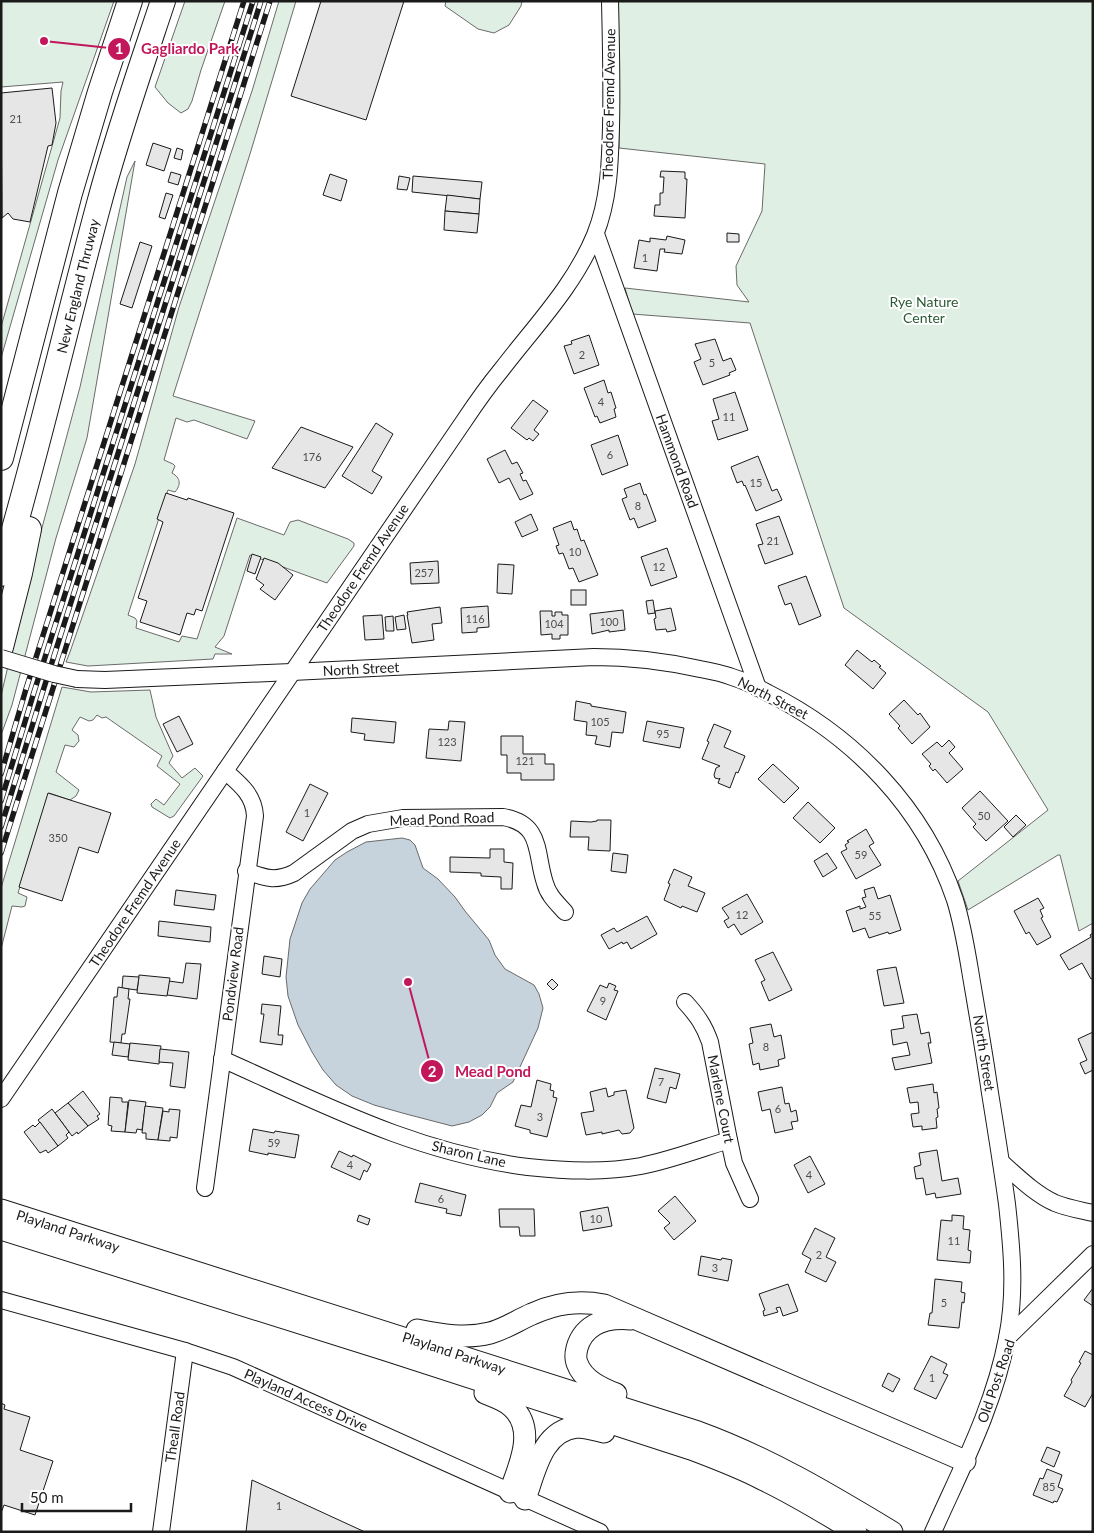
<svg xmlns="http://www.w3.org/2000/svg" width="1094" height="1533" viewBox="0 0 1094 1533" font-family="Lato,sans-serif">
	<style>
		.green { fill: #e0efe3; stroke: #6a6a6a }
		.water { fill: #c6d2dc; stroke: #6a6a6a }
		.building { fill: #e6e6e6; stroke: #1a1a1a }
		.lines { fill: none; stroke-linecap: round; stroke-linejoin: round }
		.minor-casing { stroke: #1a1a1a; stroke-width: 18 }
		.major-casing { stroke: #1a1a1a; stroke-width: 23 }
		.highway-casing { stroke: #1a1a1a; stroke-width: 26 }
		.minor { stroke: #fff; stroke-width: 16 }
		.major { stroke: #fff; stroke-width: 21 }
		.highway { stroke: #fff; stroke-width: 24 }
		.rail-casing { stroke: #1a1a1a; stroke-width: 5.5 }
		.rail { stroke: #fff; stroke-width: 4; stroke-dasharray: 11; stroke-linecap: butt }
		.minor-bridge-casing { stroke: #1a1a1a; stroke-width: 18; stroke-linecap: butt }
		.minor-bridge { stroke: #fff; stroke-width: 16 }
		.labels { text-anchor: middle; stroke-width: 4; stroke-linejoin: round; paint-order: stroke }
		.number-label { font-size: 11px; fill: #4d4d4d }
		.street-label { font-size: 14px; fill: #1a1a1a; stroke: #fff }
		.park-label { font-size: 14px; fill: #2b5a34; stroke: #fff }
		.leader { fill: none; stroke: #c2185b; stroke-width: 2 }
		.callout-dot { fill: #c2185b; stroke: #fff; stroke-width: 2 }
		.mark-label { font-size: 15px; text-anchor: middle; font-weight: bold; fill: #fff }
		.callout-label { font-size: 15px; text-anchor: middle; font-weight: bold; fill: #c2185b; stroke: #fff; stroke-width: 4; stroke-linejoin: round; paint-order: stroke }
	</style>
	<rect width="100%" height="100%" fill="#fff"/>
	<g class="green">
		<polygon points="1,1 114,1 58,160 1,358 1,327 60,118 61,91 63,82 1,87"/>
		<polygon points="185,1 225,1 201,70 192,101 188,109 181,113 168,103 155,87"/>
		<path d="M279,1H296L250,154L173,396L255,421L247,439L194,420L187,422L176,418L164,460L173,464L175,466L172,473C181,478 181,485 175,492L168,490L128,615L135,618L137,621L136,628L179,642L182,636L197,639L237,518L284,535L290,522L298,520L348,539L354,543V546L327,583L250,555L224,636L215,647L232,654H215L213,659L88,666L66,662L70,652L135,464L179,307L252,91Z"/>
		<polygon points="446,1 522,1 521,6 509,25 494,33 478,29 445,6"/>
		<polygon points="618,1 1093,1 1093,923 1079,931 1060,855 1058,855 968,910 958,881 1048,810 988,712 844,608 750,323 632,314 625,288 749,302 737,285 736,266 762,211 765,164 619,148"/>
		<polygon points="135,161 87,438 56,538 12,705 1,735 1,696 29,576 80,387 127,177"/>
		<polygon points="62,687 91,692 150,690 156,717 173,756 169,763 182,778 195,768 203,776 174,816 170,818 152,807 151,804 156,799 164,805 180,784 157,766 162,756 106,717 102,718 97,715 93,720 89,721 80,717 72,730 78,735 79,741 74,747 65,745 56,772 79,790 76,796 70,800 49,793 18,893 27,897 25,906 22,907 12,906 1,949 1,888"/>
	</g>
	<polygon class="water" points="402,838 410,840 415,845 423,868 438,879 455,897 465,911 489,940 495,955 505,969 534,985 539,994 543,1008 538,1028 513,1082 497,1093 490,1107 482,1115 469,1122 452,1126 406,1114 374,1105 352,1096 336,1085 323,1070 312,1052 298,1025 288,996 286,977 290,939 302,903 310,889 335,860 347,852 366,842"/>
	<g class="building">
		<polygon points="321,1 404,1 366,120 291,96"/>
		<polygon points="52,88 56,123 52,145 48,146 30,222 13,219 8,213 2,218 1,93"/>
		<polygon points="153,143 171,149 164,171 146,165"/>
		<polygon points="177,148 183,150 181,160 174,158"/>
		<polygon points="661,171 685,172 685,179 687,179 685,218 654,216 655,205 660,205 660,193 663,193 664,177 660,177"/>
		<polygon points="171,172 181,175 178,185 168,182"/>
		<polygon points="330,174 347,180 341,201 323,195"/>
		<polygon points="399,176 410,178 407,190 397,189"/>
		<polygon points="413,176 482,182 480,199 412,192"/>
		<polygon points="166,193 173,195 165,219 159,217"/>
		<polygon points="447,195 480,199 479,214 445,211"/>
		<polygon points="445,211 479,214 477,233 444,230"/>
		<polygon points="727,233 739,234 739,242 727,242"/>
		<polygon points="667,236 685,240 682,254 664,252 665,249 660,249 657,271 634,268 639,240 650,242 650,238 666,240"/>
		<polygon points="140,242 152,246 132,308 120,304"/>
		<polygon points="589,335 599,365 574,374 564,346 572,344 571,341"/>
		<polygon points="715,339 723,361 731,358 736,370 729,373 730,375 703,385 694,362 701,359 695,344"/>
		<polygon points="604,380 608,393 611,392 616,408 614,409 616,417 600,423 597,416 595,417 584,388"/>
		<polygon points="735,392 748,430 718,440 712,421 719,419 713,399"/>
		<polygon points="533,400 548,411 534,430 539,434 533,441 529,438 527,440 511,428"/>
		<polygon points="376,423 393,434 372,471 382,477 372,494 342,476"/>
		<polygon points="301,427 353,447 325,488 272,468"/>
		<polygon points="618,435 628,465 602,475 591,445"/>
		<polygon points="505,450 512,464 517,462 523,473 520,474 523,481 526,480 533,494 520,500 509,478 499,483 487,459"/>
		<polygon points="758,456 772,491 777,489 782,500 756,511 745,485 744,486 742,481 737,483 731,467"/>
		<polygon points="640,483 644,495 646,494 656,521 638,528 634,518 630,520 622,499 627,497 624,489"/>
		<polygon points="166,493 187,500 188,498 234,513 202,611 196,609 194,615 187,613 180,635 140,622 147,601 138,598 163,522 157,519"/>
		<polygon points="531,514 538,530 522,537 515,522"/>
		<polygon points="779,516 793,554 765,564 758,545 763,544 756,524"/>
		<polygon points="571,521 574,530 577,529 581,541 584,540 598,575 579,582 573,568 569,569 563,553 559,554 556,546 559,545 553,528"/>
		<polygon points="667,548 677,577 651,586 641,557"/>
		<polygon points="252,554 261,557 255,574 247,571"/>
		<polygon points="264,558 278,563 293,575 275,600 260,589 264,585 256,579"/>
		<polygon points="438,561 439,583 411,584 410,563"/>
		<polygon points="498,564 514,565 512,594 497,593"/>
		<polygon points="806,576 821,616 799,625 791,603 785,605 778,586"/>
		<rect x="571" y="590" width="15" height="15"/>
		<polygon points="653,600 655,613 648,614 646,601"/>
		<polygon points="488,606 489,627 477,628 477,632 462,633 461,608"/>
		<polygon points="440,607 442,623 432,624 434,640 412,643 407,615 408,615 407,612"/>
		<polygon points="671,608 676,630 667,632 666,629 656,630 654,619 656,618 655,611"/>
		<polygon points="623,610 625,630 609,632 609,630 592,634 590,614"/>
		<polygon points="540,611 552,611 552,616 555,616 555,612 562,612 562,615 568,615 568,635 560,635 560,639 552,639 552,634 541,635"/>
		<polygon points="382,615 384,639 365,640 363,616"/>
		<polygon points="404,615 406,629 397,630 395,617"/>
		<polygon points="393,616 394,631 386,631 385,617"/>
		<polygon points="857,650 872,662 874,660 881,666 879,667 886,673 873,689 845,665"/>
		<polygon points="904,700 918,715 920,713 930,727 912,744 898,728 900,726 889,714"/>
		<polygon points="576,701 591,704 591,706 626,712 623,733 612,732 610,747 595,744 597,736 586,735 587,722 574,720"/>
		<polygon points="179,716 193,744 177,752 163,724"/>
		<polygon points="352,718 396,722 394,743 364,740 365,734 351,732"/>
		<polygon points="449,721 465,722 461,761 426,758 429,729 448,730"/>
		<polygon points="647,721 684,728 680,748 643,741"/>
		<polygon points="714,724 731,731 724,747 745,756 738,773 736,772 730,788 718,783 720,778 719,779 715,778 714,775 716,768 720,766 702,759 709,742 707,741"/>
		<polygon points="501,736 523,736 523,754 545,754 545,764 554,764 554,780 521,780 521,773 507,773 507,755 501,755"/>
		<polygon points="949,740 955,747 949,753 963,769 947,783 935,769 933,771 929,766 931,764 922,754 937,742 942,747"/>
		<polygon points="773,764 799,788 784,803 758,779"/>
		<polygon points="310,784 328,793 303,841 286,832"/>
		<polygon points="980,791 1008,821 986,841 973,827 976,824 962,808"/>
		<polygon points="48,793 111,813 98,853 79,847 62,901 19,887"/>
		<polygon points="808,802 835,828 820,843 793,818"/>
		<polygon points="1016,815 1026,825 1013,837 1004,827"/>
		<polygon points="597,820 611,820 610,851 588,850 589,837 570,837 571,821 591,822 597,821"/>
		<polygon points="866,829 874,843 869,846 881,865 856,879 841,852 847,849 845,845 849,842 847,841"/>
		<polygon points="490,849 504,849 504,862 513,863 512,889 501,889 501,877 481,876 481,873 450,872 450,857 490,858"/>
		<polygon points="613,853 628,855 626,873 611,871"/>
		<polygon points="827,853 837,868 823,877 814,861"/>
		<polygon points="674,869 692,877 688,886 705,893 697,912 682,906 681,908 664,900 670,884 668,883"/>
		<polygon points="874,887 878,899 890,895 901,930 889,934 888,932 869,938 865,928 853,932 846,911 860,906 860,909 866,907 862,898 866,897 864,890"/>
		<polygon points="176,890 216,895 214,910 174,905"/>
		<polygon points="747,894 763,922 741,935 734,924 728,928 724,921 729,918 722,908"/>
		<polygon points="1038,898 1044,908 1040,910 1043,917 1041,918 1051,937 1037,945 1029,932 1026,934 1014,911"/>
		<polygon points="647,916 657,934 631,949 627,942 623,944 622,942 609,949 601,935 614,928 617,932"/>
		<polygon points="159,921 211,927 210,942 158,936"/>
		<polygon points="1093,933 1093,978 1091,979 1082,963 1069,970 1060,955 1091,937 1090,935"/>
		<polygon points="773,952 792,990 769,1001 761,982 765,980 755,960"/>
		<polygon points="264,956 282,959 280,977 262,974"/>
		<polygon points="186,963 201,964 197,999 167,995 169,981 183,983"/>
		<polygon points="896,967 904,1003 884,1006 877,970"/>
		<polygon points="139,975 170,978 167,996 137,993"/>
		<polygon points="123,976 139,977 137,990 122,988"/>
		<polygon points="552,979 558,985 553,990 547,984"/>
		<polygon points="609,983 616,986 614,990 618,991 606,1020 587,1011 600,985 607,988"/>
		<polygon points="118,987 129,989 128,999 130,999 125,1034 122,1034 121,1043 110,1042 114,997 117,997"/>
		<polygon points="262,1004 281,1006 278,1035 283,1035 282,1045 260,1042 264,1014 261,1014"/>
		<polygon points="917,1014 921,1034 929,1032 931,1043 928,1043 932,1063 895,1070 892,1058 910,1055 907,1042 893,1045 891,1030 904,1028 902,1016"/>
		<polygon points="771,1024 774,1037 781,1035 785,1058 778,1060 779,1066 760,1070 759,1063 753,1065 749,1044 753,1043 750,1028"/>
		<polygon points="1093,1032 1093,1070 1085,1074 1080,1063 1087,1060 1078,1039"/>
		<polygon points="114,1042 130,1044 128,1057 112,1055"/>
		<polygon points="130,1043 161,1046 159,1064 128,1060"/>
		<polygon points="160,1049 189,1052 185,1088 170,1086 173,1063 159,1062"/>
		<polygon points="655,1068 680,1074 676,1089 670,1087 666,1103 647,1098"/>
		<polygon points="537,1080 551,1084 550,1090 554,1091 553,1097 557,1098 547,1137 530,1133 530,1130 515,1126 521,1105 531,1107"/>
		<polygon points="933,1084 934,1093 937,1092 939,1108 937,1109 938,1117 936,1118 937,1128 922,1130 922,1126 913,1127 911,1114 919,1113 918,1102 910,1103 907,1088"/>
		<polygon points="782,1087 785,1104 789,1103 791,1112 796,1110 798,1121 791,1122 793,1129 775,1133 770,1109 762,1111 758,1092"/>
		<polygon points="606,1088 608,1097 614,1095 614,1092 626,1090 634,1128 630,1133 622,1134 619,1130 602,1134 602,1132 586,1135 581,1113 594,1111 590,1092"/>
		<polygon points="83,1091 100,1114 97,1116 99,1119 88,1126 68,1103"/>
		<polygon points="110,1097 122,1098 122,1102 128,1102 125,1132 111,1131 112,1126 108,1125"/>
		<polygon points="129,1100 146,1102 142,1130 137,1129 136,1133 125,1132"/>
		<polygon points="68,1103 88,1126 78,1134 77,1132 72,1136 55,1113"/>
		<polygon points="145,1106 163,1108 158,1140 146,1139 146,1133 142,1133"/>
		<polygon points="52,1109 69,1132 66,1135 68,1138 58,1146 38,1120"/>
		<polygon points="169,1109 180,1110 177,1138 170,1137 170,1141 158,1140 163,1111 169,1112"/>
		<polygon points="40,1122 58,1146 48,1153 46,1150 40,1153 24,1132 33,1125 35,1127"/>
		<polygon points="253,1129 274,1133 275,1131 299,1135 295,1158 268,1153 268,1155 249,1151"/>
		<polygon points="937,1150 942,1181 958,1178 961,1194 936,1198 935,1193 926,1195 923,1178 916,1179 914,1167 921,1165 919,1153"/>
		<polygon points="339,1151 352,1157 353,1155 371,1164 367,1172 364,1170 360,1180 331,1167"/>
		<polygon points="810,1156 825,1184 808,1193 794,1165"/>
		<polygon points="420,1183 466,1195 461,1216 446,1213 447,1209 415,1202"/>
		<polygon points="675,1196 696,1221 674,1240 664,1228 670,1223 658,1211"/>
		<polygon points="608,1207 612,1226 583,1231 580,1212"/>
		<polygon points="499,1209 534,1209 535,1236 520,1236 519,1227 500,1227"/>
		<polygon points="359,1215 370,1219 368,1225 357,1221"/>
		<polygon points="952,1215 964,1216 963,1229 970,1230 968,1250 971,1251 970,1263 937,1260 941,1220 952,1221"/>
		<polygon points="815,1228 835,1238 826,1257 836,1262 826,1282 805,1272 811,1259 802,1254"/>
		<polygon points="701,1256 721,1260 722,1258 732,1260 728,1281 698,1275"/>
		<polygon points="935,1279 962,1282 961,1292 965,1293 964,1303 962,1302 959,1328 928,1325 930,1313 932,1313"/>
		<polygon points="788,1284 798,1311 783,1316 780,1307 776,1308 778,1312 764,1316 763,1311 765,1310 759,1294"/>
		<polygon points="1093,1288 1093,1306 1084,1300"/>
		<polygon points="1085,1351 1093,1355 1093,1393 1085,1407 1064,1396 1072,1382 1071,1380 1081,1363 1079,1362"/>
		<polygon points="931,1356 947,1364 943,1373 948,1375 936,1399 914,1389"/>
		<polygon points="888,1373 900,1379 893,1392 882,1386"/>
		<polygon points="1,1403 5,1405 4,1409 30,1417 20,1450 53,1461 35,1515 4,1505 1,1513"/>
		<polygon points="1047,1447 1060,1452 1054,1467 1041,1461"/>
		<polygon points="1047,1469 1062,1475 1058,1487 1063,1489 1057,1502 1054,1501 1053,1503 1033,1495 1040,1478 1043,1479"/>
		<polygon points="252,1480 365,1532 246,1532"/>
	</g>
	<g class="lines">
		<defs>
			<g id="minor">
				<polyline points="596,234 758,688"/>
				<path d="M77,679L105,680L292,672L594,657C630,657 664,661 700,669C711,671 722,673 732,677C745,681 757,687 768,693C854,736 924,808 955,900C964,929 968,959 973,988C979,1023 985,1058 990,1093C996,1130 1002,1167 1007,1204C1012,1249 1016,1293 1007,1338C994,1407 961,1469 933,1532"/>
				<path d="M246,871C265,878 275,882 294,873L352,831L368,824L403,818L503,817C543,824 535,853 545,883C548,895 557,903 565,912"/>
				<path d="M685,1002C697,1015 704,1025 710,1042L729,1140L734,1163L750,1199"/>
				<path d="M222,1059C323,1104 416,1153 528,1167C566,1171 604,1173 641,1166C671,1160 700,1149 729,1140"/>
				<path d="M1,1099L464,421C476,403 488,386 502,369C535,326 574,286 595,235C609,200 610,164 611,127C612,85 611,43 610,1"/>
				<path d="M1001,1162C1017,1176 1035,1194 1055,1203C1067,1208 1080,1210 1093,1213"/>
				<path d="M205,1188L255,816C254,795 240,784 225,771"/>
				<polyline points="1,1300 185,1351 233,1367 600,1532"/>
				<polyline points="1007,1338 1093,1254"/>
				<polyline points="161,1532 185,1351"/>
			</g>
			<g id="major">
				<path d="M1,1210L698,1432C767,1457 829,1494 892,1532"/>
				<path d="M1,1229L386,1350L691,1449C715,1458 739,1467 762,1479C794,1494 825,1513 856,1532"/>
				<path d="M417,1330C441,1335 466,1339 490,1333C505,1329 518,1320 532,1314C556,1303 578,1300 604,1305L965,1461"/>
				<path d="M485,1393C494,1397 505,1400 512,1407C537,1430 519,1466 510,1492"/>
				<path d="M616,1394C601,1388 583,1380 577,1363C575,1358 576,1352 577,1348C584,1323 608,1317 631,1319"/>
				<path d="M525,1499C535,1472 542,1430 577,1427C586,1427 595,1430 604,1432"/>
			</g>
			<g id="highway">
				<polyline points="1,458 70,193 100,92 130,1"/>
				<path d="M1,574C38,451 66,325 100,200C118,133 141,67 163,1"/>
				<polyline points="1,647 20,573 29,529"/>
			</g>
		</defs>
		<use href="#minor" class="minor-casing"/>
		<use href="#major" class="major-casing"/>
		<use href="#highway" class="highway-casing"/>
		<use href="#minor" class="minor"/>
		<use href="#major" class="major"/>
		<use href="#highway" class="highway"/>
		<defs>
			<g id="rail">
				<polyline points="1,774 26,689 244,1"/>
				<polyline points="1,801 34,692 253,1"/>
				<polyline points="1,827 42,694 261,1"/>
				<polyline points="1,853 270,1"/>
			</g>
		</defs>
		<use href="#rail" class="rail-casing"/>
		<use href="#rail" class="rail"/>
		<defs>
			<polyline id="minor-bridge" points="1,658 54,674 77,679"/>
		</defs>
		<use href="#minor-bridge" class="minor-bridge-casing"/>
		<use href="#minor-bridge" class="minor-bridge"/>
	</g>
	<g class="labels">
		<g class="number-label">
			<text x="16" y="123">21</text>
			<text x="645" y="262">1</text>
			<text x="582" y="359">2</text>
			<text x="712" y="367">5</text>
			<text x="601" y="406">4</text>
			<text x="729" y="421">11</text>
			<text x="610" y="459">6</text>
			<text x="312" y="461">176</text>
			<text x="756" y="487">15</text>
			<text x="638" y="510">8</text>
			<text x="773" y="545">21</text>
			<text x="575" y="556">10</text>
			<text x="659" y="571">12</text>
			<text x="424" y="577">257</text>
			<text x="475" y="623">116</text>
			<text x="609" y="626">100</text>
			<text x="554" y="628">104</text>
			<text x="600" y="726">105</text>
			<text x="663" y="738">95</text>
			<text x="447" y="746">123</text>
			<text x="525" y="765">121</text>
			<text x="307" y="817">1</text>
			<text x="984" y="820">50</text>
			<text x="58" y="842">350</text>
			<text x="861" y="859">59</text>
			<text x="742" y="919">12</text>
			<text x="875" y="920">55</text>
			<text x="603" y="1005">9</text>
			<text x="766" y="1051">8</text>
			<text x="661" y="1086">7</text>
			<text x="778" y="1113">6</text>
			<text x="540" y="1121">3</text>
			<text x="274" y="1147">59</text>
			<text x="350" y="1169">4</text>
			<text x="809" y="1179">4</text>
			<text x="441" y="1203">6</text>
			<text x="596" y="1223">10</text>
			<text x="954" y="1245">11</text>
			<text x="819" y="1259">2</text>
			<text x="715" y="1272">3</text>
			<text x="944" y="1307">5</text>
			<text x="932" y="1382">1</text>
			<text x="1049" y="1491">85</text>
			<text x="279" y="1510">1</text>
		</g>
		<g class="street-label">
			<text transform="translate(609 104) rotate(-89)" y="5">Theodore Fremd Avenue</text>
			<text transform="translate(78 286) rotate(-76)" y="5">New England Thruway</text>
			<text transform="translate(677 461) rotate(70)" y="5">Hammond Road</text>
			<text transform="translate(363 568) rotate(-56)" y="5">Theodore Fremd Avenue</text>
			<text transform="translate(361 669) rotate(-3)" y="5">North Street</text>
			<text transform="translate(773 698) rotate(27)" y="5">North Street</text>
			<text transform="translate(442 819) rotate(-2)" y="5">Mead Pond Road</text>
			<text transform="translate(135 903) rotate(-56)" y="5">Theodore Fremd Avenue</text>
			<text transform="translate(233 974) rotate(-83)" y="5">Pondview Road</text>
			<text transform="translate(984 1053) rotate(81)" y="5">North Street</text>
			<text transform="translate(721 1099) rotate(79)" y="5">Marlene Court</text>
			<text transform="translate(469 1154) rotate(13)" y="5">Sharon Lane</text>
			<text transform="translate(68 1231) rotate(18)" y="5">Playland Parkway</text>
			<text transform="translate(454 1353) rotate(18)" y="5">Playland Parkway</text>
			<text transform="translate(996 1381) rotate(-71)" y="5">Old Post Road</text>
			<text transform="translate(306 1400) rotate(24)" y="5">Playland Access Drive</text>
			<text transform="translate(175 1427) rotate(-82)" y="5">Theall Road</text>
		</g>
		<g class="park-label">
			<text x="924" y="307">Rye Nature<tspan x="924" dy="16">Center</tspan></text>
		</g>
	</g>
	<path class="leader" d="M44 41L119 49M408 982L432 1071"/>
	<g class="callout-dot">
		<circle cx="44" cy="41" r="5"/>
		<circle cx="408" cy="982" r="5"/>
		<circle cx="119" cy="49" r="12"/>
		<circle cx="432" cy="1071" r="12"/>
	</g>
	<g class="mark-label">
		<text x="119" y="54">1</text>
		<text x="432" y="1077">2</text>
	</g>
	<g class="callout-label">
		<text x="190" y="54">Gagliardo Park</text>
		<text x="493" y="1077">Mead Pond</text>
	</g>
	<rect width="1094" height="1533" fill="none" stroke="#1a1a1a" stroke-width="5"/>
	<path d="M22 1503v8h109v-8" fill="none" stroke="#1a1a1a" stroke-width="2.5"/>
	<text x="30" y="1503" font-size="15" fill="#1a1a1a" stroke="#ffffff" stroke-width="4" paint-order="stroke">50 m</text>
</svg>
